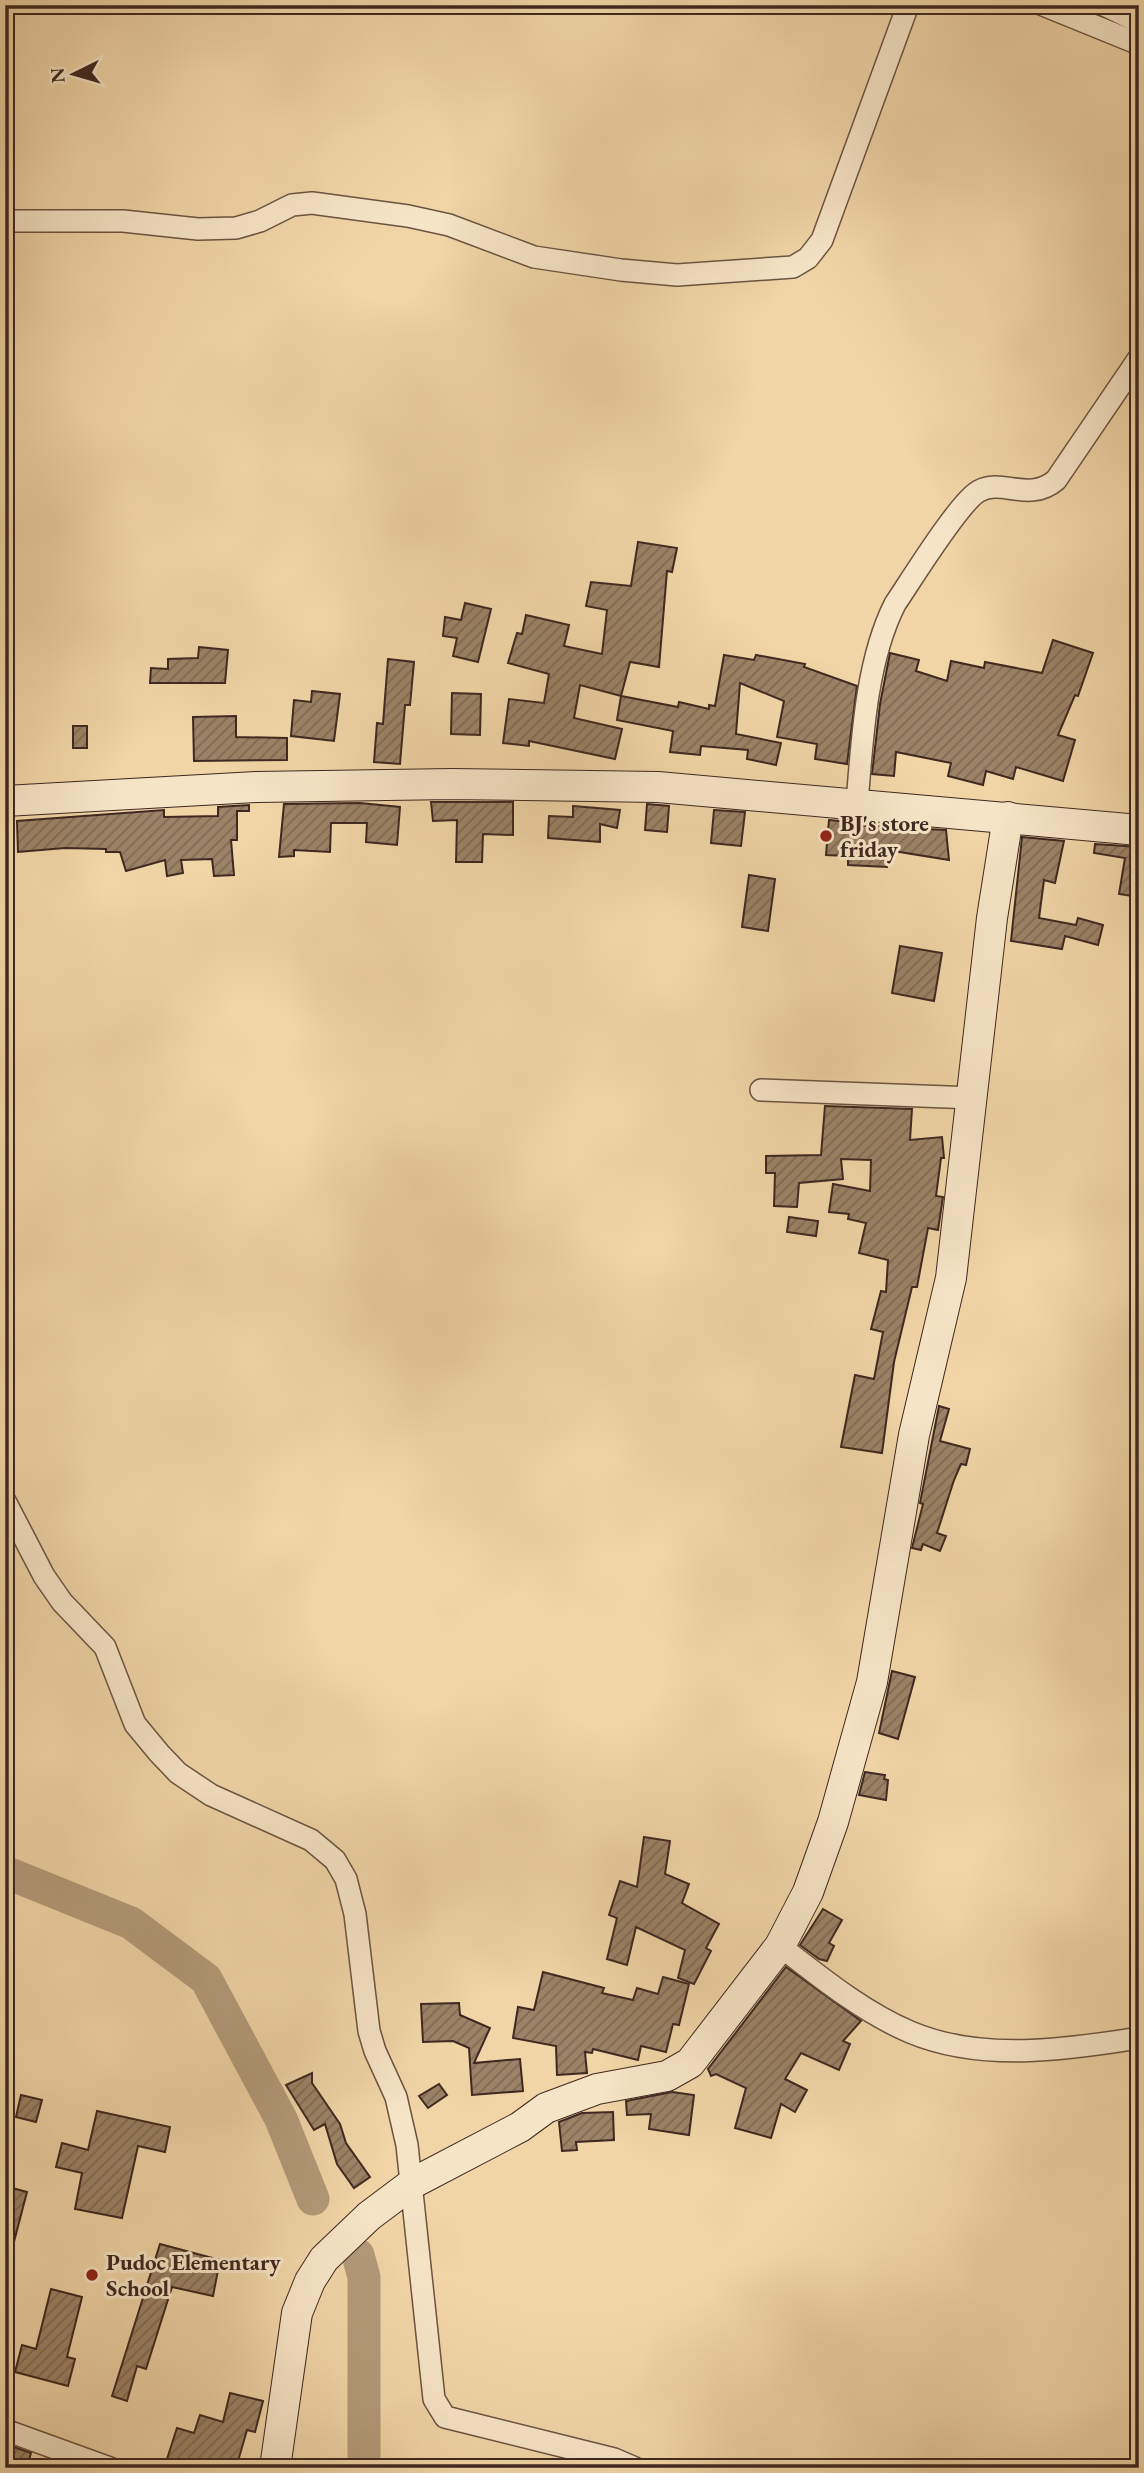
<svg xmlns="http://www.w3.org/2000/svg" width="1144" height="2473" viewBox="0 0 1144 2473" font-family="'EB Garamond',serif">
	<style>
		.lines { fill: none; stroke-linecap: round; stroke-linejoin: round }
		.river { stroke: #b49a79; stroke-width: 33 }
		.building { fill: url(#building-hatch); stroke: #3f2820; stroke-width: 2 }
		.street-casing { stroke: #6c5342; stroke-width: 24 }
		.secondary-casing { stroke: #3f2820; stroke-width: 32 }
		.street { stroke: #f6e4c6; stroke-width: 21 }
		.secondary { stroke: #f6e4c6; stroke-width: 30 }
		.poi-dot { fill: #8f2418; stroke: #f6e4c6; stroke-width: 2.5 }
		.labels { text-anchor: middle; stroke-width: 6; stroke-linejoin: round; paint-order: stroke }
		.poi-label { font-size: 23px; font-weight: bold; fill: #3f2820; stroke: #f6e4c6; text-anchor: start }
	</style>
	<defs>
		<pattern id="building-hatch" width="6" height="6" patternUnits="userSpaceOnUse" patternTransform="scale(1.75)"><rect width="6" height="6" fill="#9c8266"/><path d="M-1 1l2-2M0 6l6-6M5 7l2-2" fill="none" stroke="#816a54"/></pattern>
	</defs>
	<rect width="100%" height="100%" fill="#f1d5a7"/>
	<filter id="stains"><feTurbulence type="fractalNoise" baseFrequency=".00286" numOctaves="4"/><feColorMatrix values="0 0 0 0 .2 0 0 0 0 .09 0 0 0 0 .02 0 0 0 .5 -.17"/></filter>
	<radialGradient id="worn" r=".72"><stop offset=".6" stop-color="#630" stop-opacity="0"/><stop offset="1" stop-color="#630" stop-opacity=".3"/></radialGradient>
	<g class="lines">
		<g class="river">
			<polyline points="5,1872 131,1923 206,1979 281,2119 313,2199"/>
			<polyline points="358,2255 364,2277 364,2468"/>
		</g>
	</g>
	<g class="building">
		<polygon points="638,542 677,548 672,572 667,571 659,667 630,662 621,696 580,685 574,718 622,729 615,759 529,741 529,746 503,743 509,699 544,703 549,674 508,663 517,633 522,634 526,615 569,625 564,646 602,654 607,610 586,606 591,582 631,586"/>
		<polygon points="465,603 491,609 478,662 453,656 457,638 443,636 445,617 461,620"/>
		<polygon points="1053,640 1093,653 1078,696 1075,695 1058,735 1075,740 1063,781 1016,767 1013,779 986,771 983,785 948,776 951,763 896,752 894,776 872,774 880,704 890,653 919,660 916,671 947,681 951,661 984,668 985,662 1042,673"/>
		<polygon points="199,647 228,650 225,683 150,683 151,668 168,669 168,659 198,658"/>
		<polygon points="724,655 754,660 756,655 805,664 804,667 857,686 847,764 815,759 817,744 777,737 784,701 740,683 736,734 781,743 776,765 747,759 748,750 701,746 700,755 670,752 673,731 617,720 621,696 678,707 679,702 709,709 709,705 715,706"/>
		<polygon points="388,659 414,662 410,705 405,705 400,764 374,762 377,723 383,724"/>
		<polygon points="312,691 340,694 334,741 291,736 294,700 311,702"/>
		<polygon points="452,693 481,694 480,735 451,734"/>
		<polygon points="236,716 236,737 287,738 287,760 194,761 193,717"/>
		<rect x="73" y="726" width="14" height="22"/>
		<polygon points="431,802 513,802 513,835 483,834 482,862 456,862 457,820 433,821"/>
		<polygon points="360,803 400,807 397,845 366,842 367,823 331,823 330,852 294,850 294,856 279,857 284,804"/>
		<polygon points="647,804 669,806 667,832 645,830"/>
		<polygon points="249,805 249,811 237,811 237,840 231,840 234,875 214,876 212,859 181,860 183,873 167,876 165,860 126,871 120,852 106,852 106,849 65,848 18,852 17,821 164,810 164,817 218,816 218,807"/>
		<polygon points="573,806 620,810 617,828 600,824 600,842 548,838 549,816 573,817"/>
		<polygon points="714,810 745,812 741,846 711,843"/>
		<polygon points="829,820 849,822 849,825 946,830 949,860 887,850 887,867 848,865 848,856 826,855"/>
		<polygon points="1022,837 1064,841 1055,883 1044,880 1039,918 1076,925 1078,918 1103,925 1098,945 1065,936 1062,949 1011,941"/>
		<polygon points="1095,844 1139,847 1139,897 1119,894 1125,858 1094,853"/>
		<polygon points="749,875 775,879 768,931 742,927"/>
		<polygon points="900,946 942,953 934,1001 892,993"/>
		<polygon points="825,1106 912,1109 910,1140 942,1137 944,1158 941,1158 936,1196 943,1197 938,1230 928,1228 917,1287 912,1287 894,1362 882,1453 841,1447 855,1375 874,1379 883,1332 871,1329 881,1291 886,1292 888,1260 859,1253 866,1223 848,1219 849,1214 829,1212 833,1184 870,1191 871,1160 841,1159 843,1179 799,1183 797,1207 774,1206 775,1173 766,1173 766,1156 821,1155"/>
		<polygon points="789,1217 818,1221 816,1236 787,1232"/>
		<polygon points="939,1406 949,1409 940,1441 970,1449 966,1465 961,1464 954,1480 937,1533 946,1536 940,1551 923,1544 921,1550 912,1548 923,1504 920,1503"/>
		<polygon points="892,1671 915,1677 898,1739 879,1733"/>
		<polygon points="865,1772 885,1775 884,1779 888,1780 886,1800 859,1795"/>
		<polygon points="644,1837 670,1841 665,1874 689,1884 682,1903 719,1924 706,1948 711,1951 694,1984 678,1978 685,1950 636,1927 627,1965 607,1959 617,1918 609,1915 620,1881 637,1887"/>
		<polygon points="823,1909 842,1920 829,1943 834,1946 827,1961 819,1959 800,1945"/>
		<polygon points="786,1967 861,2021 843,2041 850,2044 839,2070 801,2053 785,2079 807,2090 795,2112 781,2104 771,2138 735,2128 746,2088 716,2074 711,2076 708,2069"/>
		<polygon points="543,1972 604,1988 602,1993 633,2000 637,1988 658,1994 663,1977 689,1984 679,2025 673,2024 666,2052 641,2046 638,2060 593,2049 592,2053 585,2052 587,2073 557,2075 556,2046 513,2038 518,2007 534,2010"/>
		<polygon points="459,2003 460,2015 490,2028 474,2063 520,2059 523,2091 472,2095 469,2048 453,2041 423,2042 421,2004"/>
		<polygon points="312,2073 312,2083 340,2124 346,2143 370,2177 354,2188 337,2164 325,2124 314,2130 286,2085"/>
		<polygon points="439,2084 447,2095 428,2108 419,2096"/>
		<polygon points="672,2092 694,2095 689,2135 649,2129 651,2114 627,2115 626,2101"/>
		<polygon points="21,2095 42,2100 36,2122 16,2117"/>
		<polygon points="97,2111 170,2127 165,2152 138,2146 122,2218 75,2209 82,2173 56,2167 62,2143 88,2150"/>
		<polygon points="613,2112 614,2140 576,2142 577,2150 562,2151 559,2122 582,2113"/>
		<polygon points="5,2186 27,2192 10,2257 5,2256"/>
		<polygon points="160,2244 220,2260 213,2296 172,2287 146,2369 137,2366 127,2401 112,2396"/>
		<polygon points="51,2289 82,2297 67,2357 75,2359 68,2386 15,2372 22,2345 36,2349"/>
		<polygon points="230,2393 263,2401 255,2432 247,2430 236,2468 185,2468 166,2462 177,2428 194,2433 200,2415 223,2422"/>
		<polygon points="5,2444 31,2453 27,2468 5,2468"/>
	</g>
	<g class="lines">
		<defs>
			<g id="street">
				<polyline points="1043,5 1139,44"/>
				<polyline points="1104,5 1139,22"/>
				<polyline points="5,221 123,221 198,229 236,228 260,221 292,205 312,203 408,216 449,225 534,257 621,270 677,275 793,267 808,258 822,240 908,5"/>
				<path d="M857,804C862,741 866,661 895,604C910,582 959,502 979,491C1002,478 1029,503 1056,480L1139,358"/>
				<polyline points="761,1090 974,1098"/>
				<polyline points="5,1501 44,1576 62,1602 105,1647 135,1724 159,1753 178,1773 211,1795 311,1840 335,1860 346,1879 355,1914 369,2031 375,2051 396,2097 407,2145 434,2399 445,2417 614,2459 635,2468"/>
				<path d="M780,1946C820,1977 863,2012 910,2032C981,2062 1065,2050 1139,2038"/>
				<polyline points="5,2430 110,2468"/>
			</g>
			<g id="secondary">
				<polyline points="5,801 256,787 452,784 658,787 1139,830"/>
				<polyline points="275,2468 297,2313 310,2281 324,2259 369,2216 413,2183 520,2127 546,2108 597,2089 667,2076 690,2063 780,1946 808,1892 833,1822 872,1682 914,1435 951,1278 992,918 1008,817"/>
			</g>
		</defs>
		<use href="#street" class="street-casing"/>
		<use href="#secondary" class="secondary-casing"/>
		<use href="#street" class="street"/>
		<use href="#secondary" class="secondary"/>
	</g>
	<g class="poi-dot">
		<circle cx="826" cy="836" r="7"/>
		<circle cx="92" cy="2275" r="7"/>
	</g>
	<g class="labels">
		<g class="poi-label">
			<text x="840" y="831">BJ's store<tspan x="840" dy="26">friday</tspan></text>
			<text x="106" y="2270">Pudoc Elementary<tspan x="106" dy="26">School</tspan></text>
		</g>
	</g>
	<rect width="1144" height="2473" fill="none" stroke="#f1d5a7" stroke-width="28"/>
	<rect x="7" y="7" width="1130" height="2459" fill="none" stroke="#3f2820" stroke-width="3.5"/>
	<rect x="14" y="14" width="1116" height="2445" fill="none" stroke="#3f2820" stroke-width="2"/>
	<g transform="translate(74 74) rotate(265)" stroke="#f6e4c6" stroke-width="5" paint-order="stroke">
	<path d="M0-5L12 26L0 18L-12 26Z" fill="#3f2820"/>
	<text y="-10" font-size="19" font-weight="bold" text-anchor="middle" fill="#3f2820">N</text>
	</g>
	<rect width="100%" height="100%" filter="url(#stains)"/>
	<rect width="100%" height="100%" fill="url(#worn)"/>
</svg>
